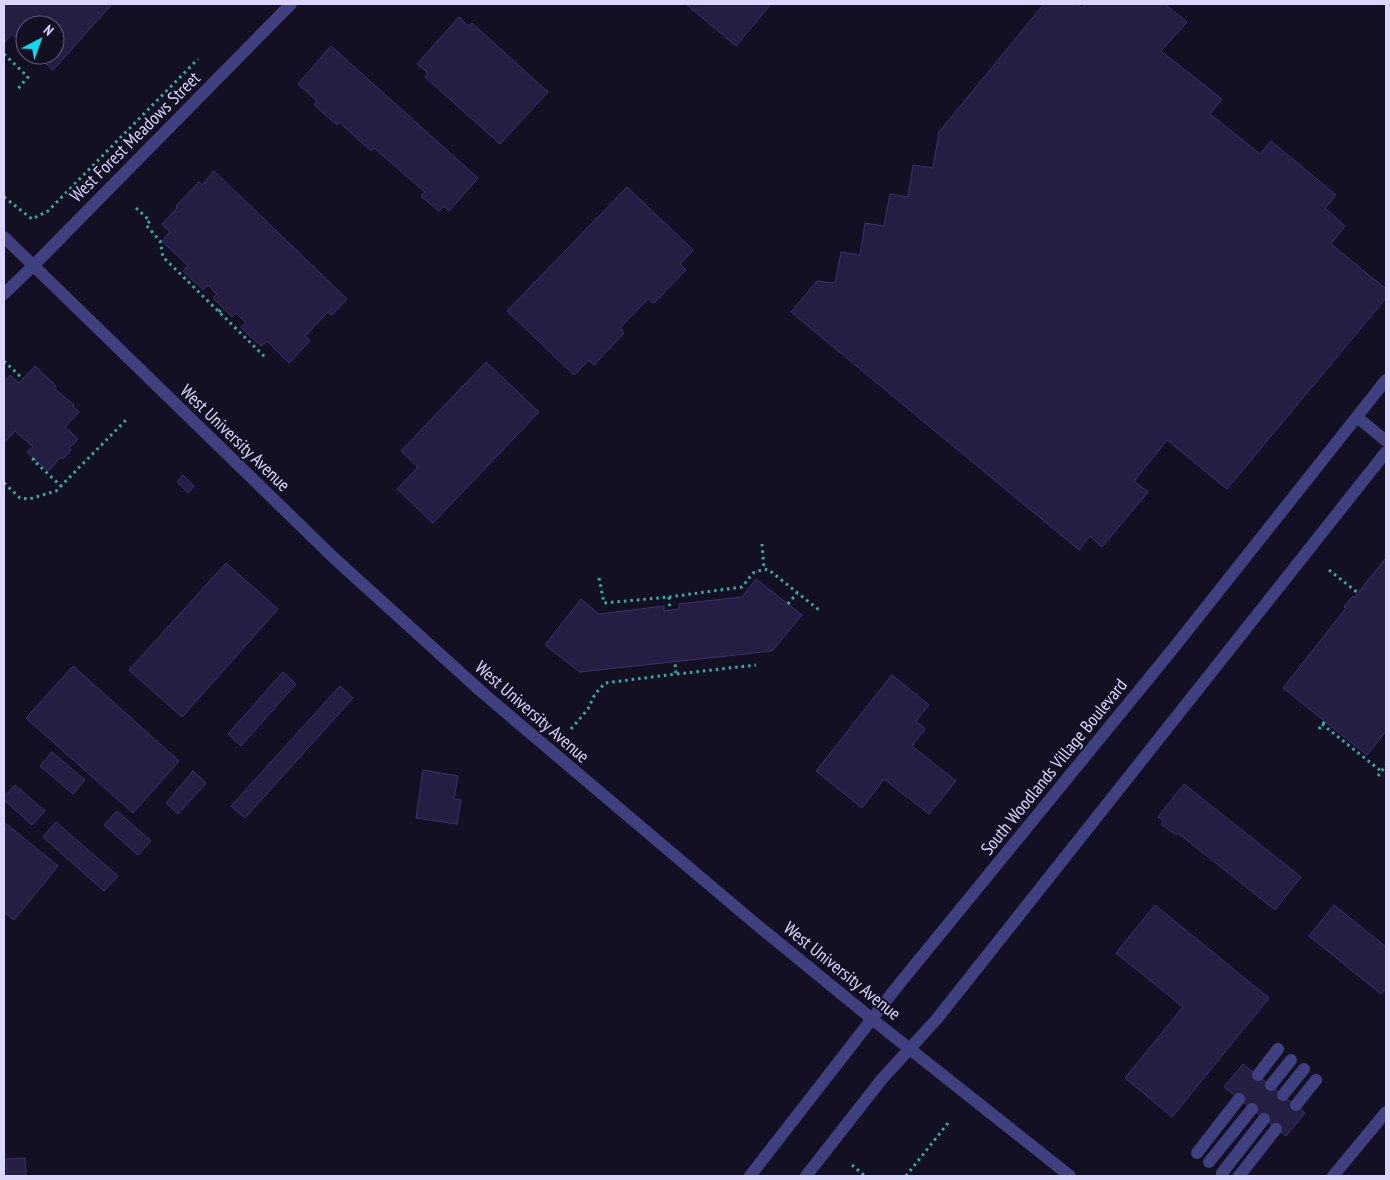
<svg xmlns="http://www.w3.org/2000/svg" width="1390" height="1180" viewBox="0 0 1390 1180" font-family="'PT Sans Narrow',sans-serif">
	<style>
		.building { fill: #251e43; stroke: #3d326d }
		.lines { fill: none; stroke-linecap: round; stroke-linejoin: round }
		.path { stroke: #38ada5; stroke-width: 3; stroke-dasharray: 2.5 4; stroke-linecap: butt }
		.service { stroke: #403f7f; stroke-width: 12 }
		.minor { stroke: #403f7f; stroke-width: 12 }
		.tertiary { stroke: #403f7f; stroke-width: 12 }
		.labels { text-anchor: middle; stroke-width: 4; stroke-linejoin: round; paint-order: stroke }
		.street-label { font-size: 18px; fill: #dad6fc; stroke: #131023 }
	</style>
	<rect width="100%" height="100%" fill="#131023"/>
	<g class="building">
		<polygon points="4,4 112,4 53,70 36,55 55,55 55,25 25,25 25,45 12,34 4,43"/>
		<polygon points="686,4 771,4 736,46"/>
		<polygon points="1044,4 1077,4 1082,8 1086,4 1165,4 1187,22 1161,51 1222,99 1210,114 1260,154 1271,141 1336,195 1325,208 1345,226 1331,244 1386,289 1386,298 1227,489 1167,440 1134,481 1148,492 1102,547 1090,536 1079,550 791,312 817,281 835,283 841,252 860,255 865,223 884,226 890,194 908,197 913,165 933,168 939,132"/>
		<polygon points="459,17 469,27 472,23 548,92 500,144 425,77 428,73 417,64"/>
		<polygon points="331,46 478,178 449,211 444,206 439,211 421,196 425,192 374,148 371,151 339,122 337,125 314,105 317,101 298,84"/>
		<polygon points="214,171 347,299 332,315 328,312 305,336 310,341 289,363 267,341 261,346 251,337 241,327 246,323 236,313 232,317 213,298 217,294 208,285 203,290 183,271 188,266 162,241 170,232 162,224 177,208 176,206 199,182 202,185"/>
		<polygon points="627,187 693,250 680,264 686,270 654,303 648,299 620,328 624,333 594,365 589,360 574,375 507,311"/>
		<polygon points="486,362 539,412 433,523 397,489 418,467 401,451"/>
		<polygon points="35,366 56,386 54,388 74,405 73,406 79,412 65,427 78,439 69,448 71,450 63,459 61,457 48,471 27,452 33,447 15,431 4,443 4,382 10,375 19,383"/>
		<polygon points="183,475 194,486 188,493 177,482"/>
		<polygon points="1386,558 1386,731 1367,755 1283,688 1346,608 1344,607 1353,596 1354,598"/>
		<polygon points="226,563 278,609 182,717 129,670"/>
		<polygon points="756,579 802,615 772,651 580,672 545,645 581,599 599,614 664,606 664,611 679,609 679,604 742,597"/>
		<polygon points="73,666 179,761 133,813 26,718"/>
		<polygon points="283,672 296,684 241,746 228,734"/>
		<polygon points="892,675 929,705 916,721 925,729 912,746 956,781 929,814 884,779 862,808 816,771"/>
		<polygon points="340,686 353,698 245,818 231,806"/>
		<polygon points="52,752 85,780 73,794 40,766"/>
		<polygon points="423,770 458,776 454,799 461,800 457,824 416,818"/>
		<polygon points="193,771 206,783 178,814 166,803"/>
		<polygon points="1184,784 1301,877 1275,910 1178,833 1176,835 1161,824 1164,821 1158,817"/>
		<polygon points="15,785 45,811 32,825 4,800 4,797"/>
		<polygon points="117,811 151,841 138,855 104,825"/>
		<polygon points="4,822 58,866 14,920 4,912"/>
		<polygon points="56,822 118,876 104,891 43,837"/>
		<polygon points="1155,905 1269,998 1172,1117 1125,1078 1183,1007 1116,953"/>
		<polygon points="1334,905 1386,947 1386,988 1381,994 1309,936"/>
		<polygon points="1243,1064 1305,1113 1286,1136 1224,1087"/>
		<polygon points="25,1158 26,1176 7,1176 6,1159"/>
	</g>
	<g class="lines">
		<g class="path">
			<polyline points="4,54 28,77 16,91"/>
			<polyline points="4,197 32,219 48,211 198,59"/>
			<polyline points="136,208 150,221 146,225 160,241 163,257 265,357"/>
			<polyline points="219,312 223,307"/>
			<polyline points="4,363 5,362 23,379"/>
			<polyline points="34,458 33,460 61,486"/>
			<polyline points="4,483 20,498 29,499 56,491 127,419"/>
			<polyline points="762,544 764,569"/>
			<polyline points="1329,570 1358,593"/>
			<polyline points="599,578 604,603 669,597 670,610"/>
			<polyline points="669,597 742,587 753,573 764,569 769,570 819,610"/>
			<polyline points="788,604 797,593"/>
			<polyline points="677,674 756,665"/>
			<polyline points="1322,724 1381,771"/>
			<polyline points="571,729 588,709 595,694 605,683 676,674 675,662"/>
			<polyline points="1319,729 1325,721"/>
			<polyline points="1378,776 1386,765"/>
			<polyline points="852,1165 865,1176"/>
			<polyline points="906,1176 948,1123"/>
		</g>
		<g class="service">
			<polyline points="1258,1075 1278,1049"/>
			<polyline points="1271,1085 1291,1060"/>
			<polyline points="1283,1095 1304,1069"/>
			<polyline points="1296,1105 1316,1080"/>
			<polyline points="1197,1153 1239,1099"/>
			<polyline points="1209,1162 1252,1109"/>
			<polyline points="1222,1173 1264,1119"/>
			<polyline points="1239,1176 1276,1129"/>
			<polyline points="1333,1176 1386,1112"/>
		</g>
		<polyline class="minor" points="33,266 291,4"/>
		<g class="tertiary">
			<polyline points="4,237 335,559 484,694 751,920 872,1019 1070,1176"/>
			<polyline points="4,294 33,266"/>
			<polyline points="1357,417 1386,441"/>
			<polyline points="750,1176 896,988 1172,650 1386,380"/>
			<polyline points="806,1176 882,1079 936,1020 1386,452"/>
		</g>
	</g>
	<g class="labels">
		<g class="street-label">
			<text transform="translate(135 137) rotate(-45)" y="6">West Forest Meadows Street</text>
			<text transform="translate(235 438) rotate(44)" y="6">West University Avenue</text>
			<text transform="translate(532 712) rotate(41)" y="6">West University Avenue</text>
			<text transform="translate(1054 767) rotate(-51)" y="6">South Woodlands Village Boulevard</text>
			<text transform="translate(842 971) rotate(39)" y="6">West University Avenue</text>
		</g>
	</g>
	<rect width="1390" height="1180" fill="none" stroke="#dad6fc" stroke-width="10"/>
	<g transform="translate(40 40) rotate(41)"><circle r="24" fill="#131023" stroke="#635f7a"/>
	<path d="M0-4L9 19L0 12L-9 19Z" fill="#12d9ec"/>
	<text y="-8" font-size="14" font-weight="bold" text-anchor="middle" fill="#dad6fc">N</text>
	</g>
</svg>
